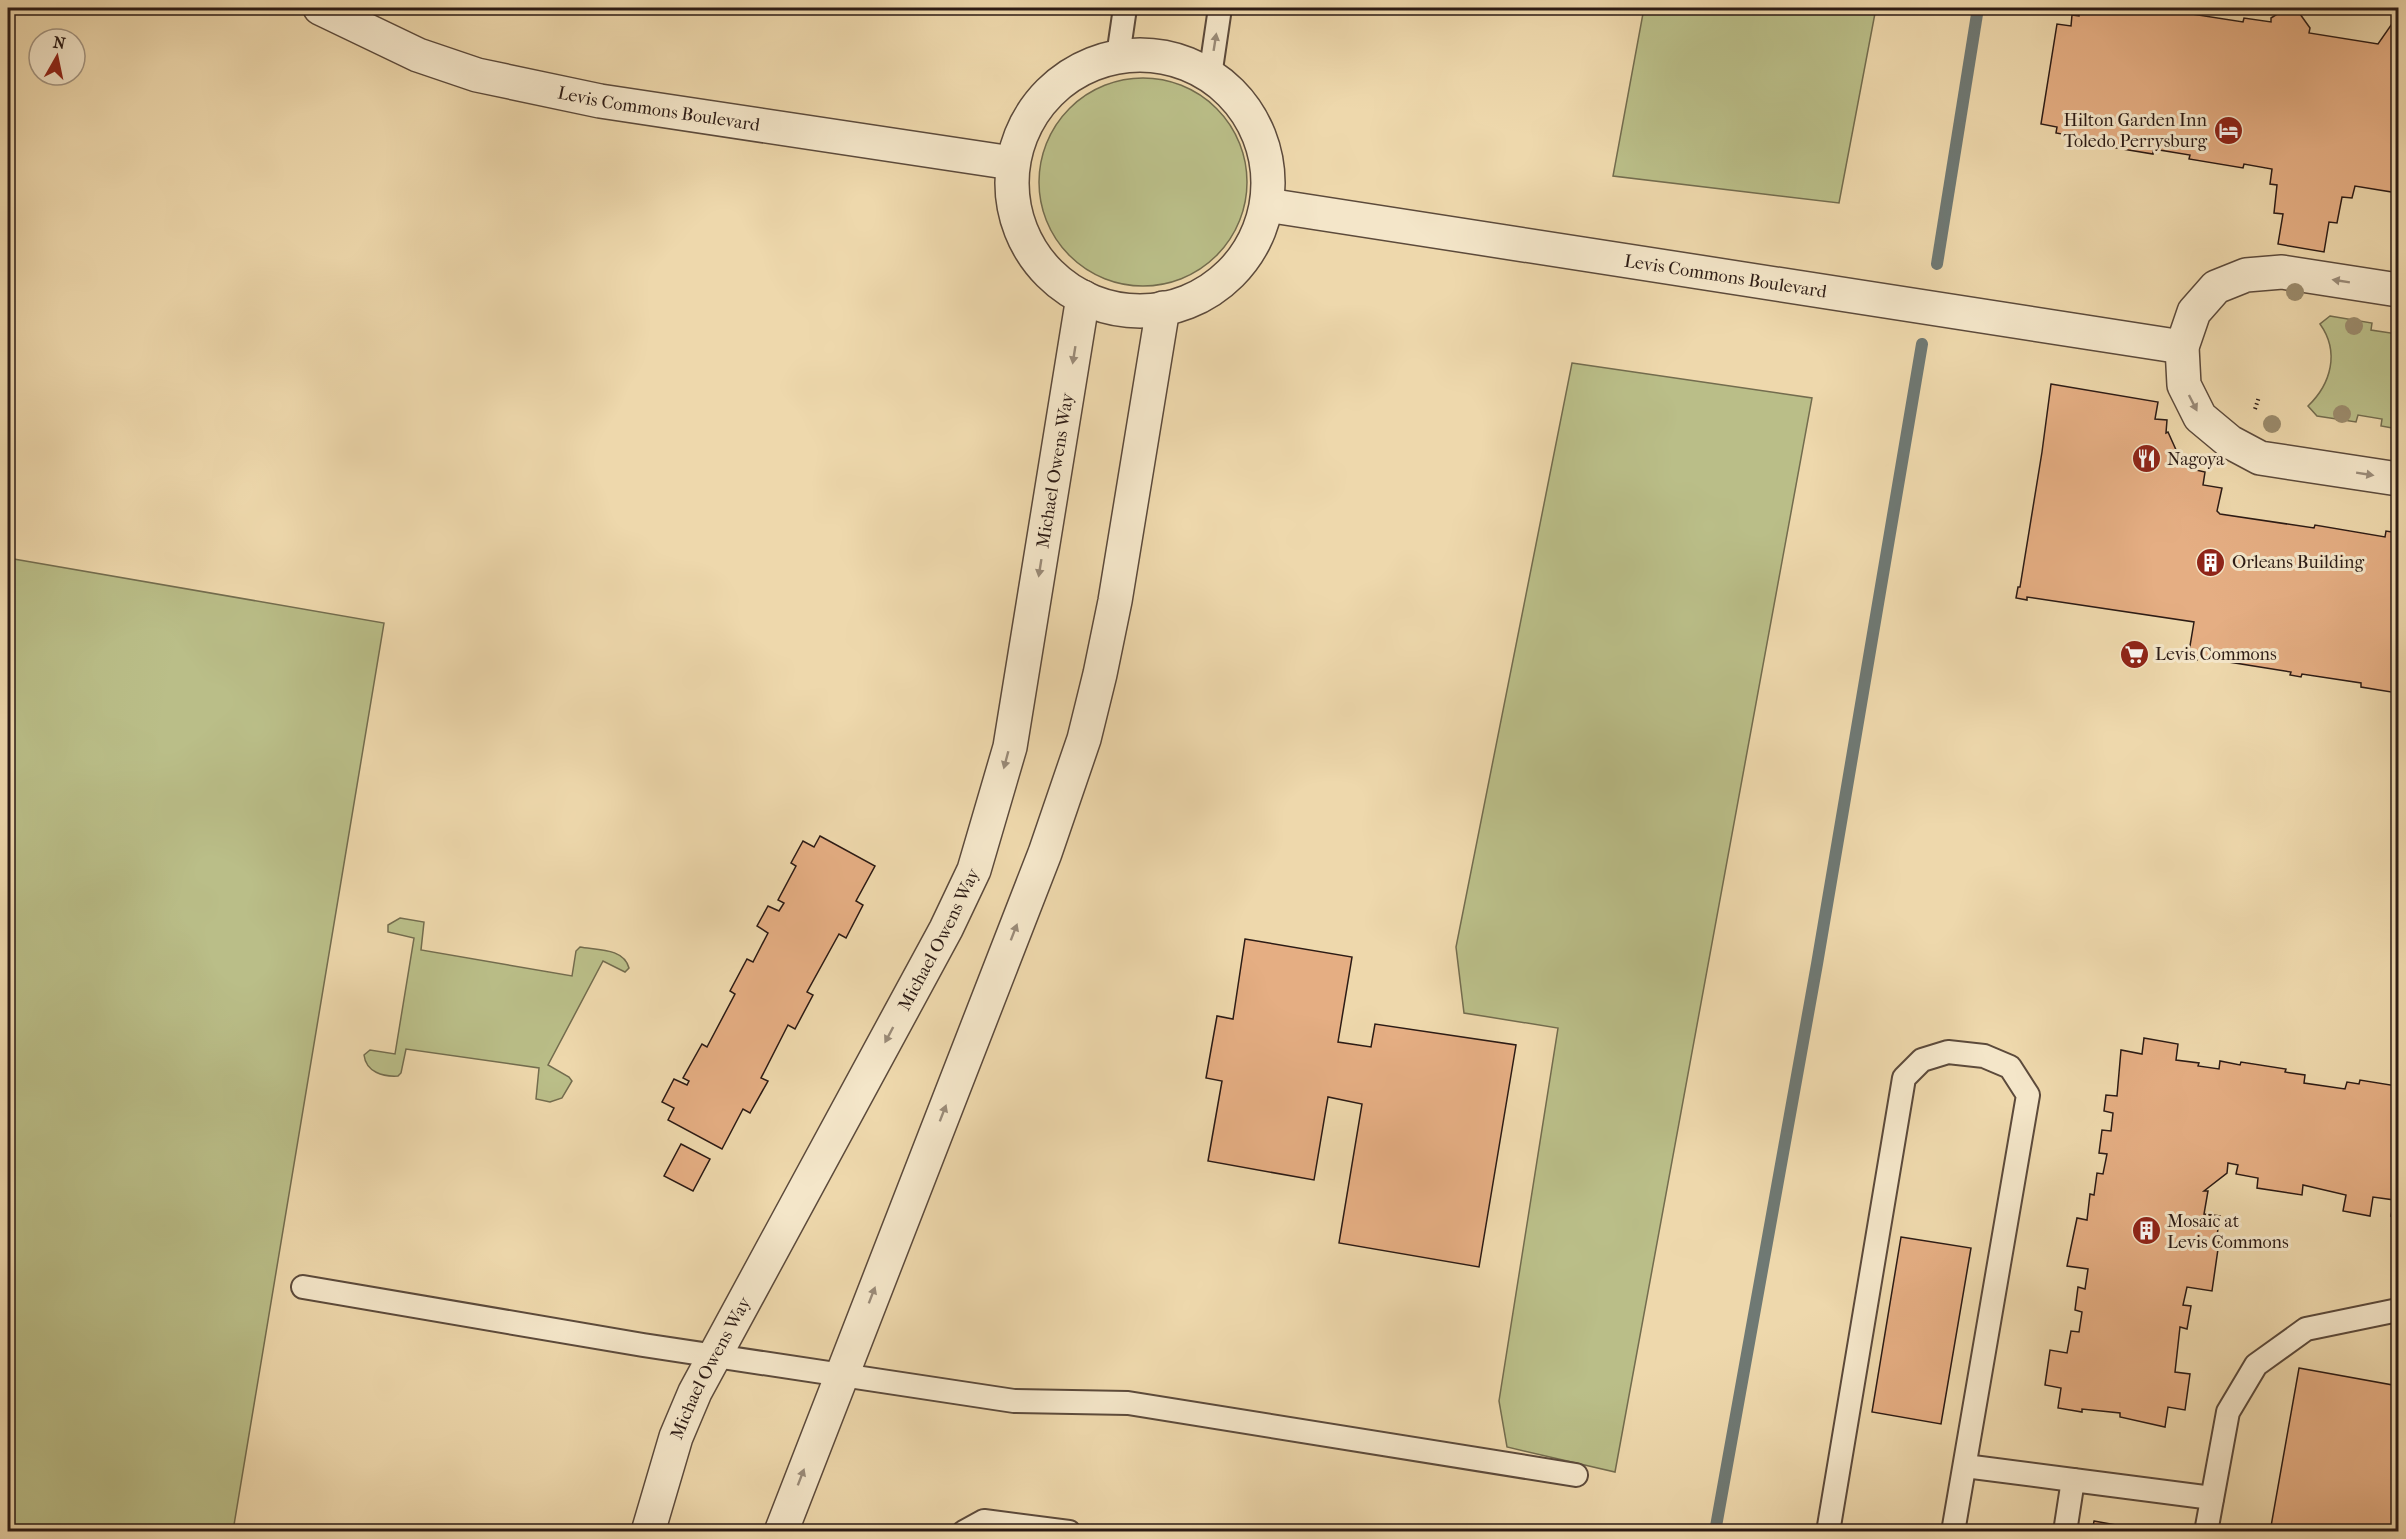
<svg xmlns="http://www.w3.org/2000/svg" width="2406" height="1539" viewBox="0 0 2406 1539" font-family="'IM FELL French Canon',serif">
	<style>
		.green { fill: #babe88; stroke: #736c4e; stroke-width: 1.5 }
		.lines { fill: none; stroke-linecap: round; stroke-linejoin: round }
		.stream { stroke: #6f7974; stroke-width: 12 }
		.building { fill: #e5ae83; stroke: #2c1b15; stroke-width: 1.5 }
		.lane-casing { stroke: #5c4a3b; stroke-width: 26 }
		.street-casing { stroke: #5c4a3b; stroke-width: 36 }
		.path { stroke: #2c1b15; stroke-width: 4; stroke-dasharray: 1.5 3; stroke-linecap: butt }
		.lane { stroke: #f4e6c9; stroke-width: 22 }
		.street { stroke: #f4e6c9; stroke-width: 33 }
		.tree { fill: #9b8b6c }
		.oneway { fill: #9a8b78 }
		.labels { text-anchor: middle; stroke-width: 6; stroke-linejoin: round; paint-order: stroke }
		.street-label { font-size: 18px; fill: #2c1b15; stroke: #f4e6c9 }
		.poi-label { font-size: 18px; fill: #2c1b15; stroke: #f4e6c9; text-anchor: start }
	</style>
	<rect width="100%" height="100%" fill="#eed8ac"/>
	<filter id="stains"><feTurbulence type="fractalNoise" baseFrequency=".00333" numOctaves="4"/><feColorMatrix values="0 0 0 0 .2 0 0 0 0 .09 0 0 0 0 .02 0 0 0 .5 -.17"/></filter>
	<radialGradient id="worn" r=".72"><stop offset=".6" stop-color="#630" stop-opacity="0"/><stop offset="1" stop-color="#630" stop-opacity=".3"/></radialGradient>
	<g class="green">
		<polygon points="1644,8 1876,8 1839,203 1613,176"/>
		<circle cx="1143" cy="182" r="104"/>
		<path d="M2330,316L2372,323L2371,330L2397,334L2398,327V429L2381,426L2382,419L2358,415L2356,422L2317,416L2308,406C2331,384 2340,352 2320,324Z"/>
		<polygon points="1572,363 1812,398 1615,1472 1507,1447 1499,1401 1558,1028 1464,1013 1456,947"/>
		<polygon points="8,558 384,623 233,1531 8,1531"/>
		<path d="M400,918L424,922L421,950L572,976L576,951L580,947C597,950 624,948 629,968L625,972L603,961L548,1065L569,1077L572,1081L562,1098L550,1102L536,1099L539,1068L406,1049L401,1073L398,1076C383,1077 366,1072 364,1055L370,1050L395,1054L414,938L388,932V925Z"/>
	</g>
	<g class="lines">
		<g class="stream">
			<polyline points="1937,264 1978,8"/>
			<polyline points="1715,1532 1817,964 1922,344"/>
		</g>
	</g>
	<g class="building">
		<polygon points="2080,8 2153,8 2243,22 2244,18 2271,22 2271,18 2282,11 2300,14 2310,28 2309,33 2378,44 2394,21 2396,8 2394,8 2398,8 2398,193 2355,186 2352,198 2342,197 2337,223 2329,222 2324,252 2278,244 2283,214 2274,213 2277,185 2270,184 2272,169 2244,164 2243,168 2189,159 2190,155 2153,149 2153,154 2098,145 2099,141 2056,133 2057,127 2041,124 2057,24 2071,26 2072,15 2079,16"/>
		<polygon points="2051,384 2158,402 2155,419 2167,420 2166,433 2168,432 2177,452 2195,466 2192,469 2205,472 2203,485 2222,488 2217,511 2220,514 2314,528 2315,525 2385,537 2386,531 2398,533 2398,716 2393,715 2398,693 2361,687 2361,683 2302,674 2301,677 2290,675 2291,672 2197,657 2197,660 2188,658 2194,622 2027,597 2027,600 2016,598 2018,587 2020,587 2042,452"/>
		<polygon points="820,836 875,866 856,901 863,905 846,938 839,934 807,992 813,995 795,1029 788,1025 761,1078 768,1081 750,1113 743,1109 722,1149 668,1120 674,1108 662,1102 674,1079 687,1085 689,1081 683,1078 702,1044 707,1047 735,994 730,991 747,959 753,962 768,933 757,926 768,906 779,911 784,903 778,900 796,866 791,863 803,841 814,847"/>
		<polygon points="1245,939 1352,957 1338,1042 1371,1047 1375,1024 1516,1045 1479,1267 1339,1243 1362,1104 1328,1097 1314,1180 1208,1161 1222,1081 1206,1078 1217,1016 1233,1019"/>
		<polygon points="2144,1038 2178,1044 2176,1060 2199,1063 2198,1066 2219,1069 2220,1061 2240,1065 2241,1062 2286,1069 2285,1072 2305,1075 2304,1083 2345,1089 2347,1082 2359,1084 2360,1080 2397,1086 2396,1089 2398,1090 2398,1217 2391,1216 2394,1200 2373,1197 2370,1216 2343,1211 2346,1195 2303,1185 2302,1195 2257,1188 2258,1178 2236,1174 2238,1165 2228,1163 2227,1173 2204,1191 2208,1191 2204,1214 2220,1216 2216,1242 2219,1242 2212,1291 2187,1287 2183,1305 2191,1306 2187,1329 2180,1327 2175,1372 2190,1374 2185,1410 2168,1407 2165,1427 2120,1417 2120,1413 2082,1409 2082,1412 2058,1408 2061,1388 2045,1385 2050,1350 2067,1353 2071,1331 2079,1332 2082,1312 2075,1310 2078,1287 2085,1289 2088,1269 2067,1266 2077,1218 2087,1220 2090,1194 2094,1195 2097,1173 2103,1174 2107,1154 2099,1153 2102,1130 2111,1131 2113,1113 2104,1111 2106,1095 2117,1096 2121,1050 2142,1054"/>
		<polygon points="681,1144 710,1159 693,1191 664,1176"/>
		<polygon points="1901,1237 1971,1248 1941,1424 1872,1412"/>
		<polygon points="2299,1368 2398,1386 2398,1532 2270,1532"/>
		<polygon points="2094,1521 2155,1532 2092,1532"/>
	</g>
	<g class="lines">
		<defs>
			<g id="lane">
				<polyline points="1118,56 1125,8"/>
				<polyline points="1210,76 1220,8"/>
				<polyline points="303,1287 643,1345 1014,1401 1128,1403 1576,1475"/>
				<polyline points="1965,1466 2073,1480"/>
				<polyline points="964,1532 984,1521 1069,1532"/>
				<polyline points="1828,1532 1904,1078 1922,1060 1948,1052 1984,1056 2010,1067 2028,1095 1953,1532"/>
				<polyline points="2065,1532 2073,1480 2212,1498"/>
				<polyline points="2206,1532 2228,1412 2256,1365 2306,1329 2398,1310"/>
			</g>
			<g id="street">
				<path id="s1" d="M320,8L418,55L477,75L600,101L1012,163"/>
				<circle cx="1140" cy="183" r="128"/>
				<path id="s2" d="M1267,205L2182,347"/>
				<polyline points="2398,290 2282,272 2246,275 2216,287 2194,312 2182,347 2184,385 2200,417 2230,442 2260,458 2398,479"/>
				<path id="s3" d="M648,1532L676,1437L695,1392L946,929L974,870L1010,747L1083,297"/>
				<polyline points="781,1532 1045,853 1084,739 1100,674 1115,601 1163,308"/>
			</g>
		</defs>
		<use href="#lane" class="lane-casing"/>
		<use href="#street" class="street-casing"/>
		<polyline class="path" points="2255,409 2259,397"/>
		<use href="#lane" class="lane"/>
		<use href="#street" class="street"/>
	</g>
	<g class="tree">
		<circle cx="2295" cy="292" r="9"/>
		<circle cx="2354" cy="326" r="9"/>
		<circle cx="2342" cy="414" r="9"/>
		<circle cx="2272" cy="424" r="9"/>
	</g>
	<defs><path id="oneway-solid" d="M-6-.8H1V-3.2L6.5 0L1 3.2V.8H-6Z" transform="scale(1.5)"/></defs>
	<g class="oneway">
		<use href="#oneway-solid" transform="translate(1215 42) rotate(-81)"/>
		<use href="#oneway-solid" transform="translate(2341 281) rotate(-171)"/>
		<use href="#oneway-solid" transform="translate(1074 355) rotate(99)"/>
		<use href="#oneway-solid" transform="translate(2193 403) rotate(63)"/>
		<use href="#oneway-solid" transform="translate(2365 474) rotate(9)"/>
		<use href="#oneway-solid" transform="translate(1040 568) rotate(99)"/>
		<use href="#oneway-solid" transform="translate(1006 760) rotate(105)"/>
		<use href="#oneway-solid" transform="translate(1014 932) rotate(-69)"/>
		<use href="#oneway-solid" transform="translate(889 1035) rotate(118)"/>
		<use href="#oneway-solid" transform="translate(943 1113) rotate(-69)"/>
		<use href="#oneway-solid" transform="translate(872 1295) rotate(-69)"/>
		<use href="#oneway-solid" transform="translate(801 1477) rotate(-69)"/>
	</g>
	<defs>
		<symbol id="hotel-disc" viewBox="-11 -11 22 22"><circle r="9.5" fill="#8f2418" stroke="#f4e6c9"/><path d="M-6-4.5h1.5V1H6V5H4.5V3h-9V5H-6ZM-4 0a1.8 1.8 0 1 1 3.6 0ZM.5 0V-2.5h3Q6-2.5 6 0Z" fill="#fff"/></symbol>
		<symbol id="restaurant-disc" viewBox="-11 -11 22 22"><circle r="9.5" fill="#8f2418" stroke="#f4e6c9"/><path d="M-5-6h1v4h1v-4h1v4h1v-4h1v5L-1.5 .5V6h-2V.5L-5-1ZM5-6V6H3V1.5H1.5Q1.5-4 5-6Z" fill="#fff"/></symbol>
		<symbol id="building-disc" viewBox="-11 -11 22 22"><circle r="9.5" fill="#8f2418" stroke="#f4e6c9"/><path d="M-4-6H4V6H1V3H-1V6H-4ZM-2.5-4.3h1.7v1.8h-1.7ZM.8-4.3h1.7v1.8H.8ZM-2.5-1h1.7V.8h-1.7ZM.8-1h1.7V.8H.8Z" fill="#fff"/></symbol>
		<symbol id="supermarket-disc" viewBox="-11 -11 22 22"><circle r="9.5" fill="#8f2418" stroke="#f4e6c9"/><path d="M-6-5.5h2.5l.6 2H6L4.5 2H-2.5L-4.4-4H-6ZM-1.5 3.2a1.3 1.3 0 1 0 .1 0ZM3 3.2a1.3 1.3 0 1 0 .1 0Z" fill="#fff"/></symbol>
	</defs>
	<g fill-rule="evenodd">
		<use href="#hotel-disc" x="2212" y="114" width="33" height="33"/>
		<use href="#restaurant-disc" x="2130" y="442" width="33" height="33"/>
		<use href="#building-disc" x="2194" y="546" width="33" height="33"/>
		<use href="#supermarket-disc" x="2118" y="638" width="33" height="33"/>
		<use href="#building-disc" x="2130" y="1214" width="33" height="33"/>
	</g>
	<g class="labels">
		<g class="street-label">
			<text dy="6" stroke="none"><textPath href="#s1" startOffset="356">Levis Commons Boulevard</textPath></text>
			<text dy="6" stroke="none"><textPath href="#s2" startOffset="464">Levis Commons Boulevard</textPath></text>
			<text dy="6" stroke="none"><textPath href="#s3" startOffset="1148">Michael Owens Way</textPath></text>
			<text dy="6" stroke="none"><textPath href="#s3" startOffset="662">Michael Owens Way</textPath></text>
			<text dy="6" stroke="none"><textPath href="#s3" startOffset="176">Michael Owens Way</textPath></text>
		</g>
		<g class="poi-label">
			<text x="2207" y="126" text-anchor="end">Hilton Garden Inn<tspan x="2207" dy="21">Toledo Perrysburg</tspan></text>
			<text x="2167" y="465">Nagoya</text>
			<text x="2232" y="568">Orleans Building</text>
			<text x="2155" y="660">Levis Commons</text>
			<text x="2167" y="1227">Mosaic at<tspan x="2167" dy="21">Levis Commons</tspan></text>
		</g>
	</g>
	<rect width="2406" height="1539" fill="none" stroke="#eed8ac" stroke-width="30"/>
	<rect x="9" y="9" width="2388" height="1521" fill="none" stroke="#2c1b15" stroke-width="3"/>
	<rect x="15" y="15" width="2376" height="1509" fill="none" stroke="#2c1b15" stroke-width="1.5"/>
	<g transform="translate(57 57) rotate(9)"><circle r="28" fill="#f4e6c9" stroke="#a49581" stroke-width="1.5"/>
	<path d="M0-4.5L10 22L0 15L-10 22Z" fill="#8f2418"/>
	<text y="-9" font-size="16" font-weight="bold" text-anchor="middle" fill="#2c1b15">N</text>
	</g>
	<rect width="100%" height="100%" filter="url(#stains)"/>
	<rect width="100%" height="100%" fill="url(#worn)"/>
</svg>
